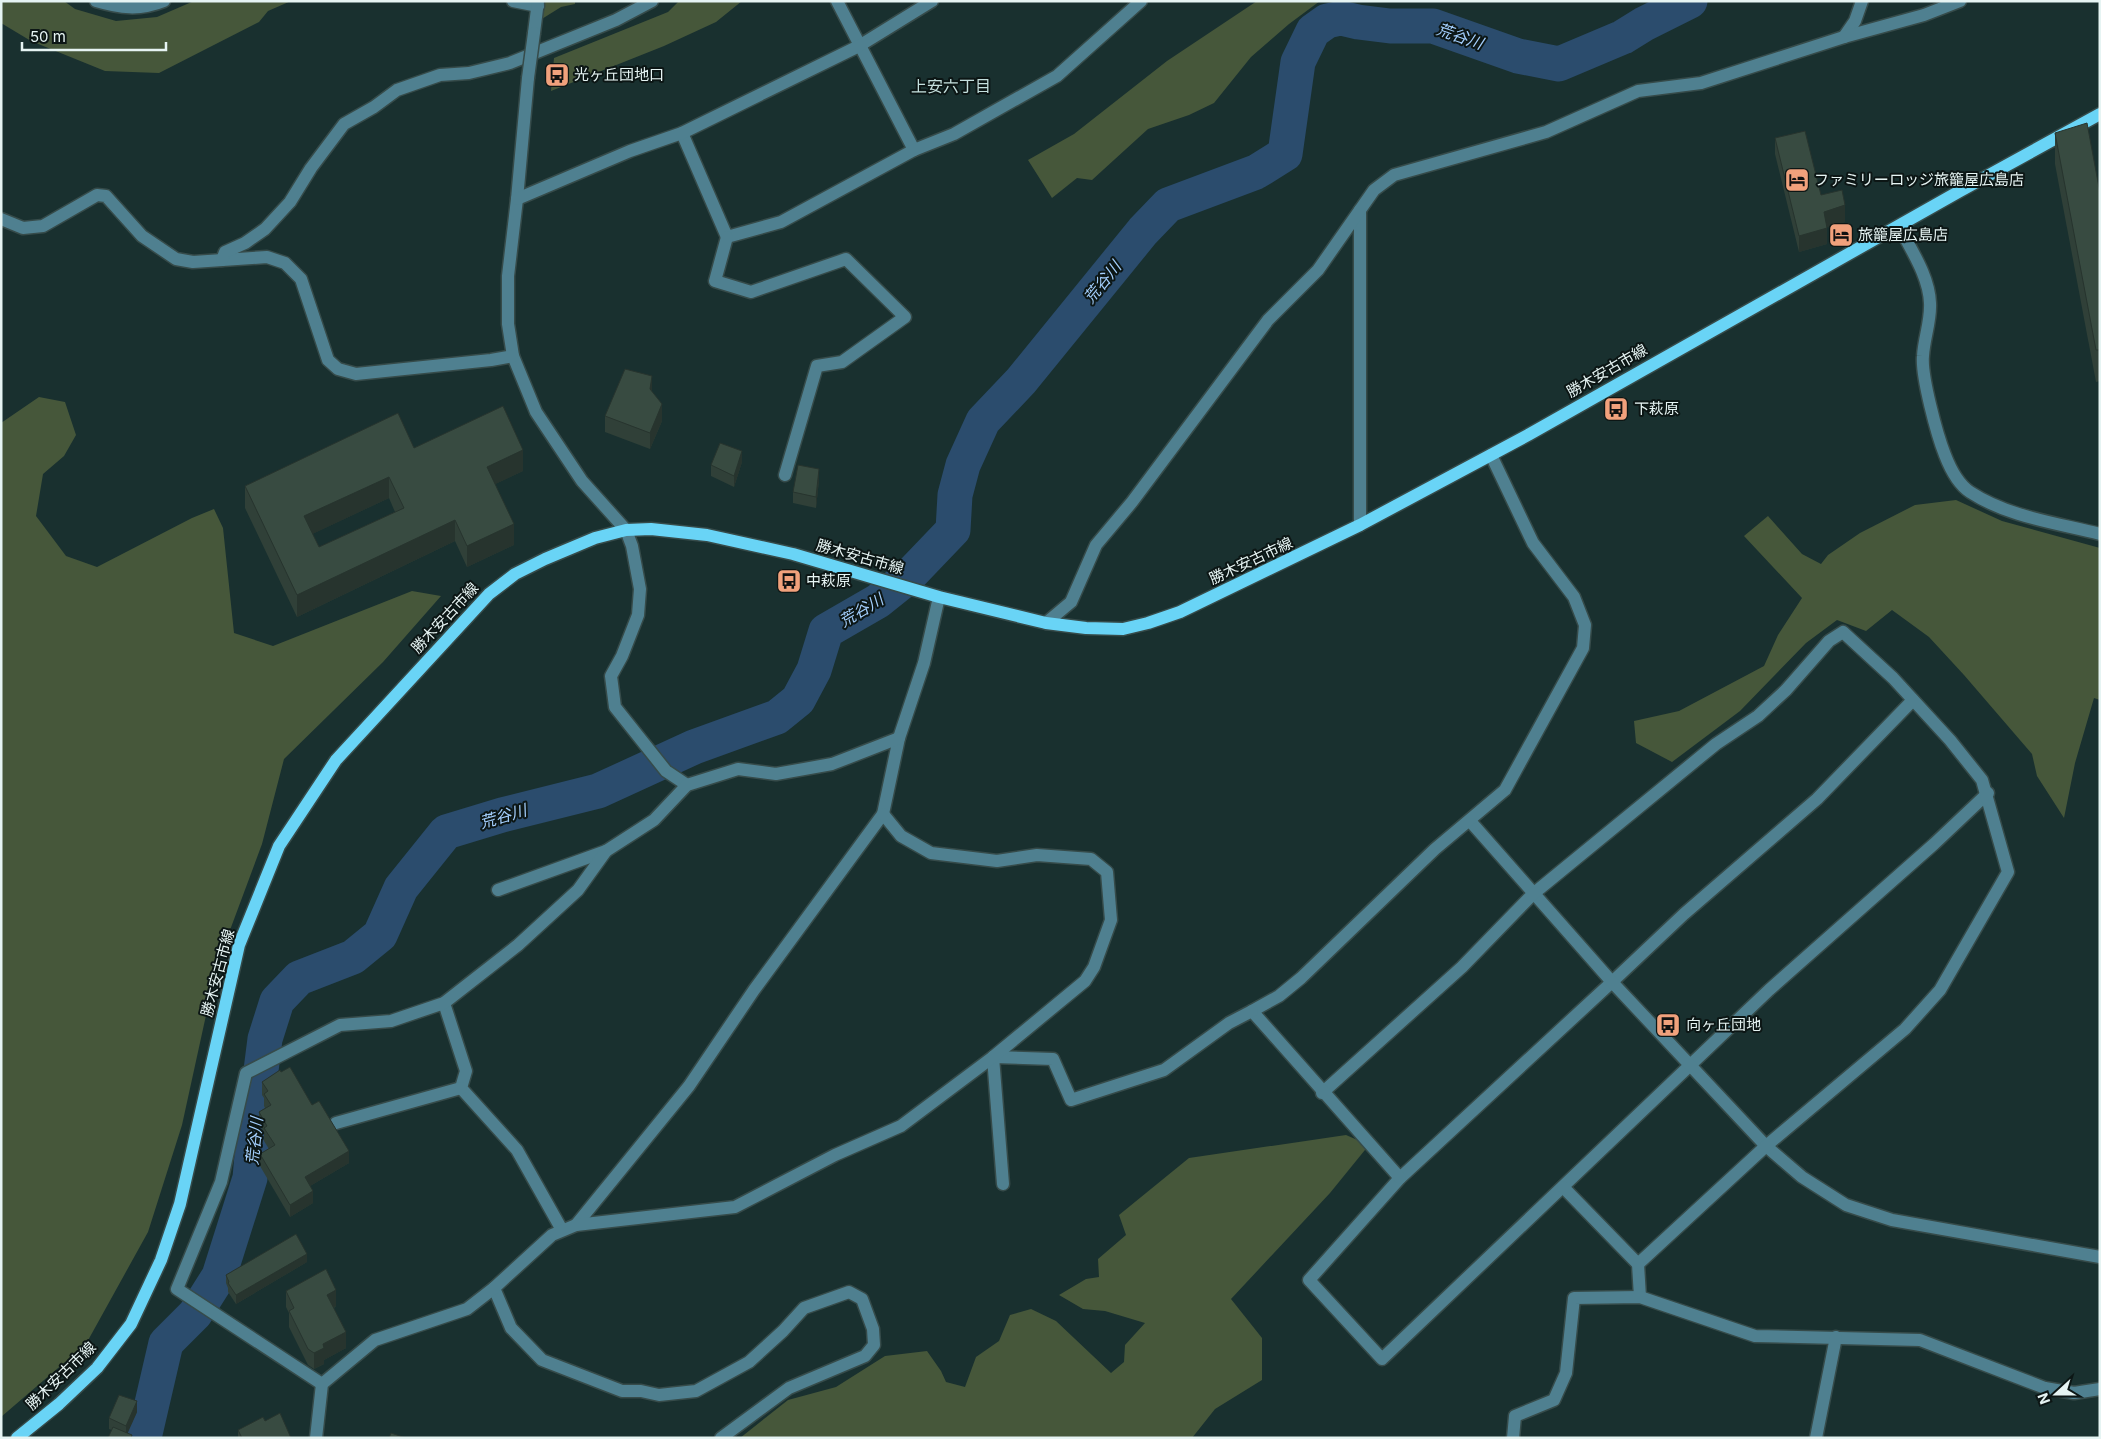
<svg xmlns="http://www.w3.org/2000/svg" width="2101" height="1439" viewBox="0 0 2101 1439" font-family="Inter,'Noto Sans JP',sans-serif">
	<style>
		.green { fill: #46573a }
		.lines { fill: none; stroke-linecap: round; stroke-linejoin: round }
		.river { stroke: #2b4c6d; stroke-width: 35 }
		.minor-casing { stroke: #364b4a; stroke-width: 15 }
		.major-casing { stroke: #364b4a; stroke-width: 15 }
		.minor { stroke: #4f8090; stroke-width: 12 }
		.major { stroke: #69d4f6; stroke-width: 12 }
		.minor-bridge-casing { stroke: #364b4a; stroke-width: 15; stroke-linecap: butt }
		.minor-bridge { stroke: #4f8090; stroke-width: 12 }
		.wall { fill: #304038; fill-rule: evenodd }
		.shaded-wall { fill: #27342e }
		.building { fill: #384b41; stroke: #27342e; fill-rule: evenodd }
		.labels { text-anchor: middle; stroke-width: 4; stroke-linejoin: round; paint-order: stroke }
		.poi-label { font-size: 15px; fill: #e6f4f3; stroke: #0c1615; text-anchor: start }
		.street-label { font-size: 15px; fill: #e6f4f3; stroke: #0c1615 }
		.water-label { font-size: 16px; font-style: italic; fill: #a3cefc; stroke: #0c1615 }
		.neighbourhood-label { font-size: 16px; fill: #c4dfdd; stroke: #0c1615 }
	</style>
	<rect width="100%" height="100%" fill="#19302f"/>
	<g class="green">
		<polygon points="1,1 64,1 75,9 116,21 157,17 194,1 291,1 268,11 259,22 159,73 105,71 31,41 1,23"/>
		<polygon points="540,1 575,1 575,4 561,7 537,22"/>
		<polygon points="679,1 742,1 716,22 664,46 551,91 554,58 668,12"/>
		<polygon points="1257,1 1320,1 1289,24 1251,57 1214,103 1189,115 1148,129 1092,180 1077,178 1052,198 1028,160 1074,134 1167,61"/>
		<polygon points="39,397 65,402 76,435 64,456 43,474 36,516 66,556 97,567 192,518 214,509 223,528 234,633 273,646 412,591 441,596 383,662 284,759 262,844 217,965 182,1125 148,1232 86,1344 1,1417 1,423"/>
		<polygon points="1956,500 2002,521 2100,548 2100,700 2094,698 2075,763 2064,818 2037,776 2032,754 1964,675 1929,637 1892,610 1866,631 1837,620 1806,643 1740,711 1672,762 1636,743 1634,721 1679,711 1764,666 1778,635 1802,598 1744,536 1768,516 1802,554 1821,564 1828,555 1860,533 1915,505"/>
		<polygon points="1346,1135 1369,1145 1330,1193 1231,1299 1262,1338 1262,1380 1215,1409 1192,1438 740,1438 788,1400 836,1387 885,1356 927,1351 941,1371 946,1382 965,1387 976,1357 999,1341 1010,1315 1031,1309 1056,1321 1111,1373 1124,1362 1125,1345 1145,1323 1105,1311 1083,1309 1059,1295 1086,1279 1099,1277 1098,1259 1126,1235 1119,1215 1189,1158"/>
	</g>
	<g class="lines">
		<polyline class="river" points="144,1438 166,1343 195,1314 219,1276 250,1178 256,1110 265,1039 277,1001 299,978 353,957 380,935 401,888 446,832 502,815 598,791 694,747 777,717 798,700 814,670 826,631 878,601 908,577 953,530 955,495 963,465 983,421 1021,381 1143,231 1168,205 1256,172 1285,154 1298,62 1313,31 1327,21 1341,18 1358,22 1390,26 1433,26 1518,56 1559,64 1623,37 1644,24 1690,1"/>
		<defs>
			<g id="minor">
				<path d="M96,1C120,8 139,11 164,1"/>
				<polyline points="513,1 538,6"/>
				<polyline points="837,1 914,150"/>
				<polyline points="534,33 538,1"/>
				<polyline points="1844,37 1855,21 1862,1"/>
				<polyline points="528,78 517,199 508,276 508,324 513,356 536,412 582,481 626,530 632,546 640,589 638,615 622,656 611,676 615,707 666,771 687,785"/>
				<polyline points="682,133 727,237 781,222 914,150 954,134 1057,76 1141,1"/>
				<polyline points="517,199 630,151 682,133 859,46 932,1"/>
				<polyline points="1360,210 1360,525"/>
				<polyline points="1,219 23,228 43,226 97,195 106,196 142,236 176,259 193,262 267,257 285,263 301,279 328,360 338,369 356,374 491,360 513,356"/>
				<path d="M1899,226C1911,250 1929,276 1930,303C1931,321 1924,338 1923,356C1921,376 1937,435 1945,455C1950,468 1958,484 1970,492C2008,517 2057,523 2100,534"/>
				<polyline points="727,237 715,281 751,292 846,259 905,317 842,362 817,366 785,475"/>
				<polyline points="222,260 225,252 245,243 265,229 290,202 311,168 344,124 374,107 397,90 440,75 469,73 510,63 616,20 652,1"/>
				<polyline points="1046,623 1071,602 1096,545 1132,502 1268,320 1318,270 1374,190 1394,175 1546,132 1638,91 1701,83 1844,37 1924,15 1960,1"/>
				<polyline points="1913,700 1817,799 1684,914 1612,982 1400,1178 1309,1280 1382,1359 1769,990 1934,844 1988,793"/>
				<polyline points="1470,821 1612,982 1766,1146 1802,1177 1846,1205 1892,1220 2100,1257"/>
				<polyline points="498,890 606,851"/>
				<polyline points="444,1003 466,1071 461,1088 517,1150 562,1230"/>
				<polyline points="1322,1093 1462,967 1533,894 1716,744 1758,716 1786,690 1829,641 1843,632 1893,678 1950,740 1982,780 2008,872 1940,990 1905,1029 1766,1146 1638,1264"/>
				<polyline points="336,1123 461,1088"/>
				<polyline points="1400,1178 1252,1011 1279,996 1301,978 1435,849 1505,790 1583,648 1585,625 1574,597 1533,543 1491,455"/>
				<polyline points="1003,1184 993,1057 1053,1059 1071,1100 1164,1070 1229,1023 1252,1011"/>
				<polyline points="1563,1187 1638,1264 1640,1297"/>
				<polyline points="576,1225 689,1086 754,990 883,814 899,738 924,663 939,597"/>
				<polyline points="494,1288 511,1328 542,1360 622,1391 641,1391 659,1395 696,1391 749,1362 783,1331 804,1308 849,1292 862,1299 873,1329 874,1345 865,1356 789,1388 721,1438"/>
				<polyline points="322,1384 177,1289 221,1182 246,1073 340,1025 391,1021 444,1003 518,945 578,890 606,851 654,820 687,785 738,769 776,774 832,764 899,738"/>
				<polyline points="316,1438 322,1384 375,1340 467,1309 494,1288 552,1235 576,1225 735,1207 835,1155 901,1126 993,1057 1085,981 1094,967 1111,920 1107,872 1091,859 1037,855 997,861 931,853 901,836 883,814"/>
				<polyline points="1513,1438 1515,1416 1554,1400 1566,1373 1574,1298 1640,1297 1755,1336 1920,1340 2045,1388 2074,1393 2100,1389"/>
				<polyline points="1816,1438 1836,1337"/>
			</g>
			<polyline id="major" points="17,1438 59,1404 97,1368 131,1324 161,1260 180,1204 239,945 279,846 336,760 489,594 515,574 545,559 595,538 626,530 651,529 707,535 793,554 939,597 1046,623 1086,628 1123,629 1148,623 1180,612 1360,525 1528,435 1960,191 2100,114"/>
		</defs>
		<use href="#minor" class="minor-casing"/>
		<use href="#major" class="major-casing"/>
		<use href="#minor" class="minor"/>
		<use href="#major" class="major"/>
		<defs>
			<polyline id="minor-bridge" points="528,78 534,33"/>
		</defs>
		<use href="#minor-bridge" class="minor-bridge-casing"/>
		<use href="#minor-bridge" class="minor-bridge"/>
	</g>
	<g class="wall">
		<polygon points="2055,133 2100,193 2100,381 2096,382 2055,164"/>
		<polygon points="1775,138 1821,195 1845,222 1827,227 1827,244 1799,252 1775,154"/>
		<polygon points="652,392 662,421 650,449 605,432 605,416"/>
		<path d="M414,448L523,471L495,484L514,545L467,567L455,541L297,617L245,508V486ZM389,498L395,512L319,547L312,534Z"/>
		<polygon points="742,462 734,487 711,476 711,465"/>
		<polygon points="819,480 816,508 793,503 793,492"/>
		<polygon points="262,1082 312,1105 349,1163 310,1186 313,1203 290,1217 260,1166 260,1154 269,1149 264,1141 264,1133 259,1124 259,1112 265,1108 264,1106 264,1098 262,1095"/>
		<polygon points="307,1262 236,1304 228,1292 228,1288 226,1283 226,1275"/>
		<polygon points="286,1291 336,1306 334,1308 346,1348 324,1360 324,1364 314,1369 308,1365 289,1327 289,1313 286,1307"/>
		<polygon points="137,1412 127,1433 132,1438 109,1429 109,1418"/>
		<polygon points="265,1421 291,1438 238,1438 238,1430"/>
	</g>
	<g class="shaded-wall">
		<polygon points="1845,205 1845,222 1824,228 1824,212"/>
		<polygon points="1827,228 1827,244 1799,252 1799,236"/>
		<polygon points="652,376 652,392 650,389"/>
		<polygon points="662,404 662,421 650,449 650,433"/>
		<polygon points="523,450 523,471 487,488 487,467"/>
		<polygon points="742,451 742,462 734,487 734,476"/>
		<polygon points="819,469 819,480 816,508 816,497"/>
		<polygon points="389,477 389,498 304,538 304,516"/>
		<polygon points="455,520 455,541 297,617 297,595"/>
		<polygon points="514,524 514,545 467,567 467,546"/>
		<polygon points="349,1151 349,1163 305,1189 305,1177"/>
		<polygon points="313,1191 313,1203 290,1217 290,1205"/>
		<polygon points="307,1254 307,1262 236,1304 236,1295"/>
		<polygon points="336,1290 336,1306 327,1311 327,1295"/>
		<polygon points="346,1332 346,1348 324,1360 324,1364 314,1369 314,1353 323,1344"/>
		<polygon points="137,1401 137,1412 126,1437 126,1426"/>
	</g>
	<g class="building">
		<polygon points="2087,123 2100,193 2100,350 2096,350 2055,133"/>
		<polygon points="1805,131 1821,195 1842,190 1845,205 1824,212 1827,228 1799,236 1775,138"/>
		<polygon points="625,369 652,376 650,389 662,404 650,433 605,416"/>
		<path d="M503,406L523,450L487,467L514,524L467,546L455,520L297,595L245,486L398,413L414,448ZM389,477L404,508L319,547L304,516Z"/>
		<polygon points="720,443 742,451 734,476 711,465"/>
		<polygon points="798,465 819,469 816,497 793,492"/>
		<polygon points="290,1067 312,1105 319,1101 349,1151 305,1177 313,1191 290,1205 260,1154 275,1145 264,1128 267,1126 259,1112 271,1105 264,1094 268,1091 262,1082 280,1070 281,1072"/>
		<polygon points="296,1234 307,1254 236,1295 228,1283 229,1282 226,1275"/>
		<polygon points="326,1269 336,1290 327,1295 346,1332 323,1344 324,1348 314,1353 308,1349 289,1311 294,1308 286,1291"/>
		<polygon points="119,1395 137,1401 126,1426 109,1418"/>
		<polygon points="280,1413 291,1438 242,1438 238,1430 263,1417 265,1421"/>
		<polygon points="113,1427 132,1435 131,1438 108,1438"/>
		<polygon points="391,1433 406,1438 389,1438"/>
	</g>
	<defs>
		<symbol id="bus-square" viewBox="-11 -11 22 22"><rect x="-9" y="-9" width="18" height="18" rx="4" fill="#f1a17c" stroke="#0c1615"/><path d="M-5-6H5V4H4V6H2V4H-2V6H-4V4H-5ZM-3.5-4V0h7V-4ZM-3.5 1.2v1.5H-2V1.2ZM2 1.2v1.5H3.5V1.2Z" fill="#111"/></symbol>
		<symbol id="hotel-square" viewBox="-11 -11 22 22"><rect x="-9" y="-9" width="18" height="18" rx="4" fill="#f1a17c" stroke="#0c1615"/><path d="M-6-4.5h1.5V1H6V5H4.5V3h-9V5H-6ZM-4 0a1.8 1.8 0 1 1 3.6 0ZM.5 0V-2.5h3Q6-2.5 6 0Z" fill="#111"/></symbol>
	</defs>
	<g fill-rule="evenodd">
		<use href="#bus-square" x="543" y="61" width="28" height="28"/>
		<use href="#hotel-square" x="1783" y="166" width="28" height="28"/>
		<use href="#hotel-square" x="1827" y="221" width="28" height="28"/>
		<use href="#bus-square" x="1602" y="395" width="28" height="28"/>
		<use href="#bus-square" x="775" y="567" width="28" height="28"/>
		<use href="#bus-square" x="1654" y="1011" width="28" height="28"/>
	</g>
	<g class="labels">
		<g class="poi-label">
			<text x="574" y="80">光ヶ丘団地口</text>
			<text x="1814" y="185">ファミリーロッジ旅籠屋広島店</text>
			<text x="1858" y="240">旅籠屋広島店</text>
			<text x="1634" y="414">下萩原</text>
			<text x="806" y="586">中萩原</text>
			<text x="1686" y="1030">向ヶ丘団地</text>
		</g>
		<g class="street-label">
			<text transform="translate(1607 371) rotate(-30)" y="5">勝木安古市線</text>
			<text transform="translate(860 557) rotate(16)" y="5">勝木安古市線</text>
			<text transform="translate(1251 561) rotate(-25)" y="5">勝木安古市線</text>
			<text transform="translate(445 618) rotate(-47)" y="5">勝木安古市線</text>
			<text transform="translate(218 973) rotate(-75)" y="5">勝木安古市線</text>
			<text transform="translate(61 1376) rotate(-44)" y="5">勝木安古市線</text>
		</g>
		<g class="water-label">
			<text transform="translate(1460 36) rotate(19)" y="6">荒谷川</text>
			<text transform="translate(1102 282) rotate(-51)" y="6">荒谷川</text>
			<text transform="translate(861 610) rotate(-31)" y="6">荒谷川</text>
			<text transform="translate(503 816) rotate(-16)" y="6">荒谷川</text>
			<text transform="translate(254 1141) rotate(-84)" y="6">荒谷川</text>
		</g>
		<g class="neighbourhood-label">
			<text x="951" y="92">上安六丁目</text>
		</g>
	</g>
	<rect width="2101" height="1439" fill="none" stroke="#e6f4f3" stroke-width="5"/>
	<g transform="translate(2056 1394) rotate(249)" stroke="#0c1615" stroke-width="4" paint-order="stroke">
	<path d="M0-4L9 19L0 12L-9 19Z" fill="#e6f4f3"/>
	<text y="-8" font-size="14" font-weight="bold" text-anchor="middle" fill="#e6f4f3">N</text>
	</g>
	<path d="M22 42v8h144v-8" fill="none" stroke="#e6f4f3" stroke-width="2.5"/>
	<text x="30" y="42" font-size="15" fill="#e6f4f3" stroke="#0c1615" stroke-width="4" paint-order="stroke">50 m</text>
</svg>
